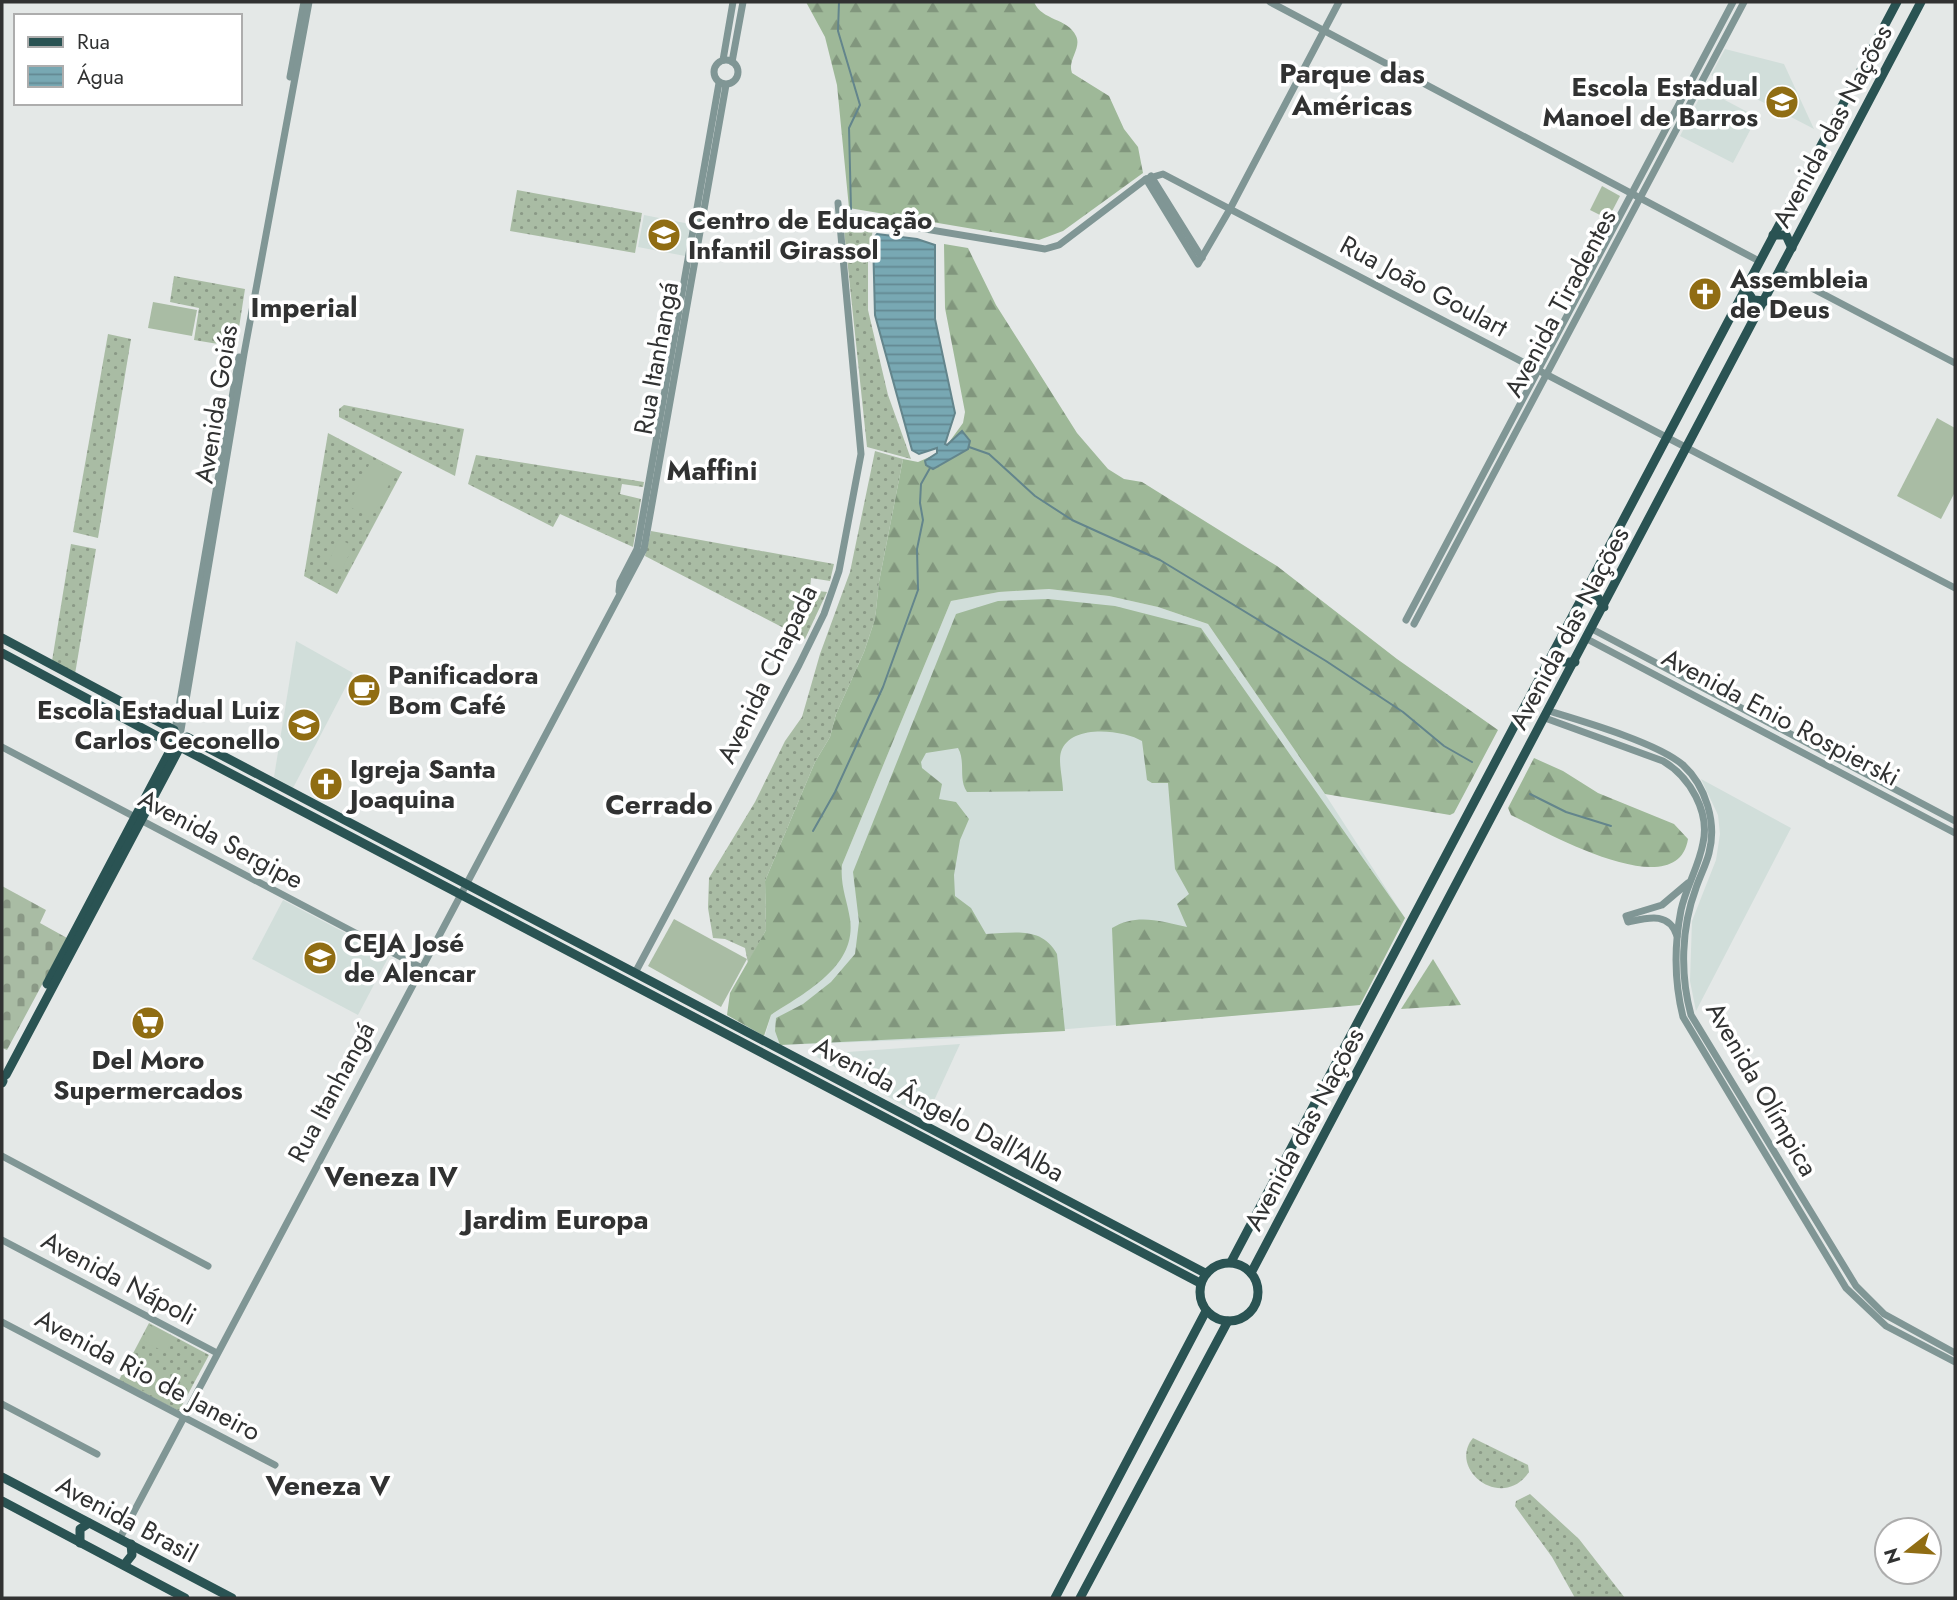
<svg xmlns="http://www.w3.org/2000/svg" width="1957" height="1600" viewBox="0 0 1957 1600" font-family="Jost,sans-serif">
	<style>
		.built { fill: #d1deda }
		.grass { fill: url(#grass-dots) }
		.forest { fill: url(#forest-firs) }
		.cemetery { fill: url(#cemetery-stones) }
		.garden { fill: #a9bca4 }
		.water { fill: url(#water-rules); stroke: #63858c; stroke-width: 2 }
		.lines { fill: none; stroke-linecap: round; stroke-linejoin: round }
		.stream { stroke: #63858c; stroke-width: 2 }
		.minor { stroke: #809695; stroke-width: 7 }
		.major { stroke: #2a5353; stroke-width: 9 }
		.labels { text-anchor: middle; stroke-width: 7; stroke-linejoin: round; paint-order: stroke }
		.poi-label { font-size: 26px; font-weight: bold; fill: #313232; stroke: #fff; text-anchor: start }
		.street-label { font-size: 26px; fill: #313232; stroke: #fff }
		.neighbourhood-label { font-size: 28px; font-weight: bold; fill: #313232; stroke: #fff }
	</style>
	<defs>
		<pattern id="grass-dots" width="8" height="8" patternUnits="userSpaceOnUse" patternTransform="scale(1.75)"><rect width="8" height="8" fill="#a9bca4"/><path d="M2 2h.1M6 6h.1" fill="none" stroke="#8a9986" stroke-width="1.8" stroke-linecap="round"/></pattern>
		<pattern id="forest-firs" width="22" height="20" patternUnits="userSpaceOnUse" patternTransform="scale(1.75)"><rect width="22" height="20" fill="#9eb898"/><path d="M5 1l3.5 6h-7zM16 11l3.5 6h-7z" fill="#81967d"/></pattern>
		<pattern id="cemetery-stones" width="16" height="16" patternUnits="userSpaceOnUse" patternTransform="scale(1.75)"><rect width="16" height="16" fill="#a9bca4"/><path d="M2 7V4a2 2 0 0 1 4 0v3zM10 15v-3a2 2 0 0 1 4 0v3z" fill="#8a9986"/></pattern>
		<pattern id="water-rules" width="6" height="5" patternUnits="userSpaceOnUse" patternTransform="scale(1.75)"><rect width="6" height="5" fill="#78a8b3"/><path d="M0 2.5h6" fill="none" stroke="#638992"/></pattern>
	</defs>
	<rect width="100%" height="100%" fill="#e4e8e7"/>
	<g class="built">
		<polygon points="1725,49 1784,64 1814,129 1711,75"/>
		<polygon points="1704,89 1757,117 1733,163 1680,136"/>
		<polygon points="644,215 690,224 685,256 638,247"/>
		<polygon points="1049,589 1109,596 1158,607 1208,624 1325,794 1405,918 1360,1005 959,1038 780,1045 765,1036 771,1015 789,1003 840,881 842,865 951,601 999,592"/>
		<polygon points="296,641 353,673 293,788 274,777"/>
		<polygon points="1701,779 1791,828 1696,1011 1690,981 1692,921 1716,860 1720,834 1718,815"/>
		<polygon points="283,900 389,956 358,1015 252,959"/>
		<polygon points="960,1044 926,1118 817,1057 819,1054"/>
	</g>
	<g class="grass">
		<polygon points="517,190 642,213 635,253 510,231"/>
		<polygon points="850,224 873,228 868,262 868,310 888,395 911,459 867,447 844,230"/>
		<polygon points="174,276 245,289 236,347 194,340 199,308 170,302"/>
		<polygon points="108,334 131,339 98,538 73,532"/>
		<polygon points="344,405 464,429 455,476 339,417 339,409"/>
		<polygon points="328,433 402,472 337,594 304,576"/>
		<polygon points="875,451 903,459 879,582 875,619 864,652 836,714 830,737 815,762 765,881 766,930 748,963 745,948 725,939 713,938 708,908 709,878 755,802 785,741 802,717 820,654 850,572"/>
		<polygon points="476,455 644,482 643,487 622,484 620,494 641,499 633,547 560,514 553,527 468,484"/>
		<polygon points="651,531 834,564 830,581 811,578 810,590 827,592 805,639 645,556"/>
		<polygon points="71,544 96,549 75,674 52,661"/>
		<polygon points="149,1323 209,1355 179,1411 119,1380"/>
		<path d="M1473,1438L1528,1465L1529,1472C1502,1512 1447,1469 1473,1438Z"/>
		<polygon points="1530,1494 1579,1539 1625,1598 1575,1598 1552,1557 1515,1506 1516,1501"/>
	</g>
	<g class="forest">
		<path d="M806,2H1034C1042,21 1068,18 1076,36C1082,48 1067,60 1072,73L1109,96L1124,129L1138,147L1143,173L1063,231L1039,240L849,208L837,85L825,37Z"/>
		<path d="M944,244L968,248L996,305L1077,433L1108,469L1124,479L1142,482L1277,566L1397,659L1498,730L1454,813L1450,815L1325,794L1208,624L1158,607L1109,596L1049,589L999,592L951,601L842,865C840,885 847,900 850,919C857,967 804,993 771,1015L764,1036L727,1015L730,993L766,930L765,881L815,762L830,737L836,714L864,652L875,619L879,582L903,459L918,462L934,455L925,461L939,466L968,449L970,441L962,431L947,445L963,423L965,412L945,308Z"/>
		<path d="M1048,599L1115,606L1201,628L1405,918L1360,1005L1116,1026L1112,928C1136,913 1161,921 1187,927L1177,904L1189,894L1175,869L1168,783H1152L1147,780L1142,741C1124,730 1070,723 1061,752C1058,762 1063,780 1063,791L967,792C958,779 966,762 958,748L926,753L921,762L922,768L942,784L939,799L956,802L969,819L960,840L954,875L955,896L971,908L986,934C1014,933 1042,926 1057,954L1065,1031L780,1045L775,1031L776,1018L803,1004L831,982L855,954L859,922L853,872L956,614L998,601Z"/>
		<path d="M1534,758L1563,771L1598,793L1674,824L1688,839C1677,908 1542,830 1511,815L1508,808Z"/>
		<polygon points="1433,959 1461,1005 1401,1009"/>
	</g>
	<polygon class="cemetery" points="2,886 46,910 40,923 67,938 7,1050 2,1048"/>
	<g class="garden">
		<polygon points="1602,186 1620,196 1608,219 1590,210"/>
		<polygon points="153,302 197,310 192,336 148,328"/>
		<polygon points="1937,418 1955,428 1955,492 1941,519 1897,496"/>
		<polygon points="372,459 396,472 371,518 348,506"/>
		<polygon points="339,539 353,546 341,572 327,565"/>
		<polygon points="674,919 747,959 721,1007 648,966"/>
		<polygon points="149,1325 173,1338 166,1353 142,1340"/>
		<polygon points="133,1355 165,1372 152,1395 121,1378"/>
	</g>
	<polygon class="water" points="877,234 917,239 935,245 935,319 955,413 945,444 947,445 962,431 970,441 968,449 933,469 926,465 925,461 937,453 937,448 919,454 912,450 875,315 873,239"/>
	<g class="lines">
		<g class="stream">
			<polyline points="839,2 838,31 860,105 849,128 851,209"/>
			<polyline points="969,447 989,454 1035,496 1072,520 1160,560 1326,661 1403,712 1444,746 1472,762"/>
			<polyline points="1530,794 1566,812 1611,826"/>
			<polyline points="813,831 835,792 883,687 918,590 917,549 923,520 920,503 921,484 930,468"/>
		</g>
		<g class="minor">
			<polyline points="1270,2 1759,261"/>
			<circle cx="726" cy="72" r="12"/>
			<polyline points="723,60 733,2"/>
			<polyline points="732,62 743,2"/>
			<polyline points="290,77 304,2"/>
			<polyline points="1151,176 1202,258"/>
			<polyline points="1146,179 1198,264 1230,209 1339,2"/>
			<polyline points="839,218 847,216 1045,249 1059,245 1146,179 1163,174 1955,588"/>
			<polyline points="1781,272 1955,363"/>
			<polyline points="619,591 620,582 637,549 719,83"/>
			<polyline points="1406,620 1733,2"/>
			<polyline points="1414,624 1744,2"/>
			<polyline points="1592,629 1955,821"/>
			<polyline points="1587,639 1955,833"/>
			<path d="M1549,711C1582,721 1658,743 1683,765C1706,786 1717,823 1709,853C1706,865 1700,876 1696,888C1681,928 1680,975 1691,1015L1856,1286L1884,1314L1955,1353"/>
			<path d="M1545,718L1663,761C1690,777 1710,812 1703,843C1699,866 1686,887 1681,910C1674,946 1674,981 1683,1017L1846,1288L1886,1326L1955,1362"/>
			<polyline points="175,730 239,357"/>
			<polyline points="181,730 244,354 309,2"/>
			<polyline points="2,747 420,967"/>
			<path d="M1677,936C1669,911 1647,918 1628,922L1626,916L1662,905L1688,883"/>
			<polyline points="635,973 799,665 824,614 839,571 861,454 838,203"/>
			<polyline points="2,1156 208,1266"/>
			<polyline points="2,1240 217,1353"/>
			<polyline points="2,1322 275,1465"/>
			<polyline points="2,1404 97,1454"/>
			<polyline points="120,1538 644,549 726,85"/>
		</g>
		<g class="major">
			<polyline points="1773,235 1786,235 1792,248"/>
			<polyline points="1745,288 1753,300 1766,301"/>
			<polyline points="1583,596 1596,595 1604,607"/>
			<polyline points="2,638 174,730"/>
			<polyline points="1554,651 1562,662 1575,662"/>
			<polyline points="2,653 168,742"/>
			<polyline points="187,737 1205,1273"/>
			<polyline points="182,748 1200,1283"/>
			<polyline points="47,984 172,747"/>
			<polyline points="6,1075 179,749"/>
			<polyline points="2,1083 3,1081"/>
			<polyline points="1231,1262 1897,2"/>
			<circle cx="1229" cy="1292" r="29"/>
			<polyline points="1251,1273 1921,2"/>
			<polyline points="2,1477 232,1598"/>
			<polyline points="2,1501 185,1598"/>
			<polyline points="80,1543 80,1529 89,1523"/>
			<polyline points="124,1565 132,1555 131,1544"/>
			<polyline points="1055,1598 1206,1311"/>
			<polyline points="1080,1598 1228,1321"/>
		</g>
	</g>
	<defs>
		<symbol id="school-disc" viewBox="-11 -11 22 22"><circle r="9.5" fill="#906d13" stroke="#fff"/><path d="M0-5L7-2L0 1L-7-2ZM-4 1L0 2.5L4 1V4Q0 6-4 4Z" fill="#fff"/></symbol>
		<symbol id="church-disc" viewBox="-11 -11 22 22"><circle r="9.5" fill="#906d13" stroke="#fff"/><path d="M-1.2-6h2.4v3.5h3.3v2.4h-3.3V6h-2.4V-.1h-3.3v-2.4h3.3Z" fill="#fff"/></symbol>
		<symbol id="cafe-disc" viewBox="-11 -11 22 22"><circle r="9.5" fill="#906d13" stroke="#fff"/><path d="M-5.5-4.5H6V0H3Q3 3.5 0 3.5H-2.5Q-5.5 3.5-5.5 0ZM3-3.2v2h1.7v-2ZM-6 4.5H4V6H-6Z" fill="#fff"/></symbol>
		<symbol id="supermarket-disc" viewBox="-11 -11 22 22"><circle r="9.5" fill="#906d13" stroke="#fff"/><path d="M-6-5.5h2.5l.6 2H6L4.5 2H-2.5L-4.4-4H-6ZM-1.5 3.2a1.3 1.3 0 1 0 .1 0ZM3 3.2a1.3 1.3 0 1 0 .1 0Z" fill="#fff"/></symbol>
	</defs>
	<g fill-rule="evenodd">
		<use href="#school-disc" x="1763" y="83" width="38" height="38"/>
		<use href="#school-disc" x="645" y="216" width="38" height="38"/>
		<use href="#church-disc" x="1686" y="275" width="38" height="38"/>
		<use href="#cafe-disc" x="345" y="671" width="38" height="38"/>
		<use href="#school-disc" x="285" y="706" width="38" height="38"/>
		<use href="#church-disc" x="307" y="765" width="38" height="38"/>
		<use href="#school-disc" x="301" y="939" width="38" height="38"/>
		<use href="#supermarket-disc" x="129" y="1004" width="38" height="38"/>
	</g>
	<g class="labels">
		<g class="poi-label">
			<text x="1758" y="96" text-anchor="end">Escola Estadual<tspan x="1758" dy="30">Manoel de Barros</tspan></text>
			<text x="688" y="229">Centro de Educação<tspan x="688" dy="30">Infantil Girassol</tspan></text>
			<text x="1730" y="288">Assembleia<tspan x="1730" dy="30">de Deus</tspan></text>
			<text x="388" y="684">Panificadora<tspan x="388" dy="30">Bom Café</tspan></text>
			<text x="280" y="719" text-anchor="end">Escola Estadual Luiz<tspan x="280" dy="30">Carlos Ceconello</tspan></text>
			<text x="350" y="778">Igreja Santa<tspan x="350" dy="30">Joaquina</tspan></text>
			<text x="344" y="952">CEJA José<tspan x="344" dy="30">de Alencar</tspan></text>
			<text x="148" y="1069" text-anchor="middle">Del Moro<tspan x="148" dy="30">Supermercados</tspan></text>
		</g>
		<g class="street-label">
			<text transform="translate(1832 126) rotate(-62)" y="9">Avenida das Nações</text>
			<text transform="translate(1424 286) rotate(28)" y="9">Rua João Goulart</text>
			<text transform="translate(1560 303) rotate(-62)" y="9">Avenida Tiradentes</text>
			<text transform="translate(656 358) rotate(-80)" y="9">Rua Itanhangá</text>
			<text transform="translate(216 404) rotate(-81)" y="9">Avenida Goiás</text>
			<text transform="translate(1569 628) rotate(-62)" y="9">Avenida das Nações</text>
			<text transform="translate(767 674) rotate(-64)" y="9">Avenida Chapada</text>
			<text transform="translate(1781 717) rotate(28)" y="9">Avenida Enio Rospierski</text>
			<text transform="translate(221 839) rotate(28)" y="9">Avenida Sergipe</text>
			<text transform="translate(1762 1089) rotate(60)" y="9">Avenida Olímpica</text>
			<text transform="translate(331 1092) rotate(-62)" y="9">Rua Itanhangá</text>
			<text transform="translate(939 1109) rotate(28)" y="9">Avenida Ângelo Dall'Alba</text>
			<text transform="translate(1304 1129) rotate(-62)" y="9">Avenida das Nações</text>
			<text transform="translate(119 1278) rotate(28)" y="9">Avenida Nápoli</text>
			<text transform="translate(148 1375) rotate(28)" y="9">Avenida Rio de Janeiro</text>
			<text transform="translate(127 1519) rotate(28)" y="9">Avenida Brasil</text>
		</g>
		<g class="neighbourhood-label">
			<text x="1352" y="83">Parque das<tspan x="1352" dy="32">Américas</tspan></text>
			<text x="304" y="317">Imperial</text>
			<text x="712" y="480">Maffini</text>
			<text x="659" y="814">Cerrado</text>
			<text x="391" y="1186">Veneza IV</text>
			<text x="556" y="1229">Jardim Europa</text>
			<text x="328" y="1495">Veneza V</text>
		</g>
	</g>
	<rect width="1957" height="1600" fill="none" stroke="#313232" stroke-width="7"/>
	<rect x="14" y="14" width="228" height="91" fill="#ffffff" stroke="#adadad" stroke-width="2"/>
	<rect x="28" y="37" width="35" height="10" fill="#2a5353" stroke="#adadad" stroke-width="2"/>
	<text x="77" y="49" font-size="21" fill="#313232">Rua</text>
	<rect x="28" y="66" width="35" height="21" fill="url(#water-rules)" stroke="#adadad" stroke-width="2"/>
	<text x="77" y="84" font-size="21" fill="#313232">Água</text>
	<g transform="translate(1908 1551) rotate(253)"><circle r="33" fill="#ffffff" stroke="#adadad" stroke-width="2"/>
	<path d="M0-5L12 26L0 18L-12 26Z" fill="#906d13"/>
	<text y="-10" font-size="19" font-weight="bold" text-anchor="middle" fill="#313232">N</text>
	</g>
</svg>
